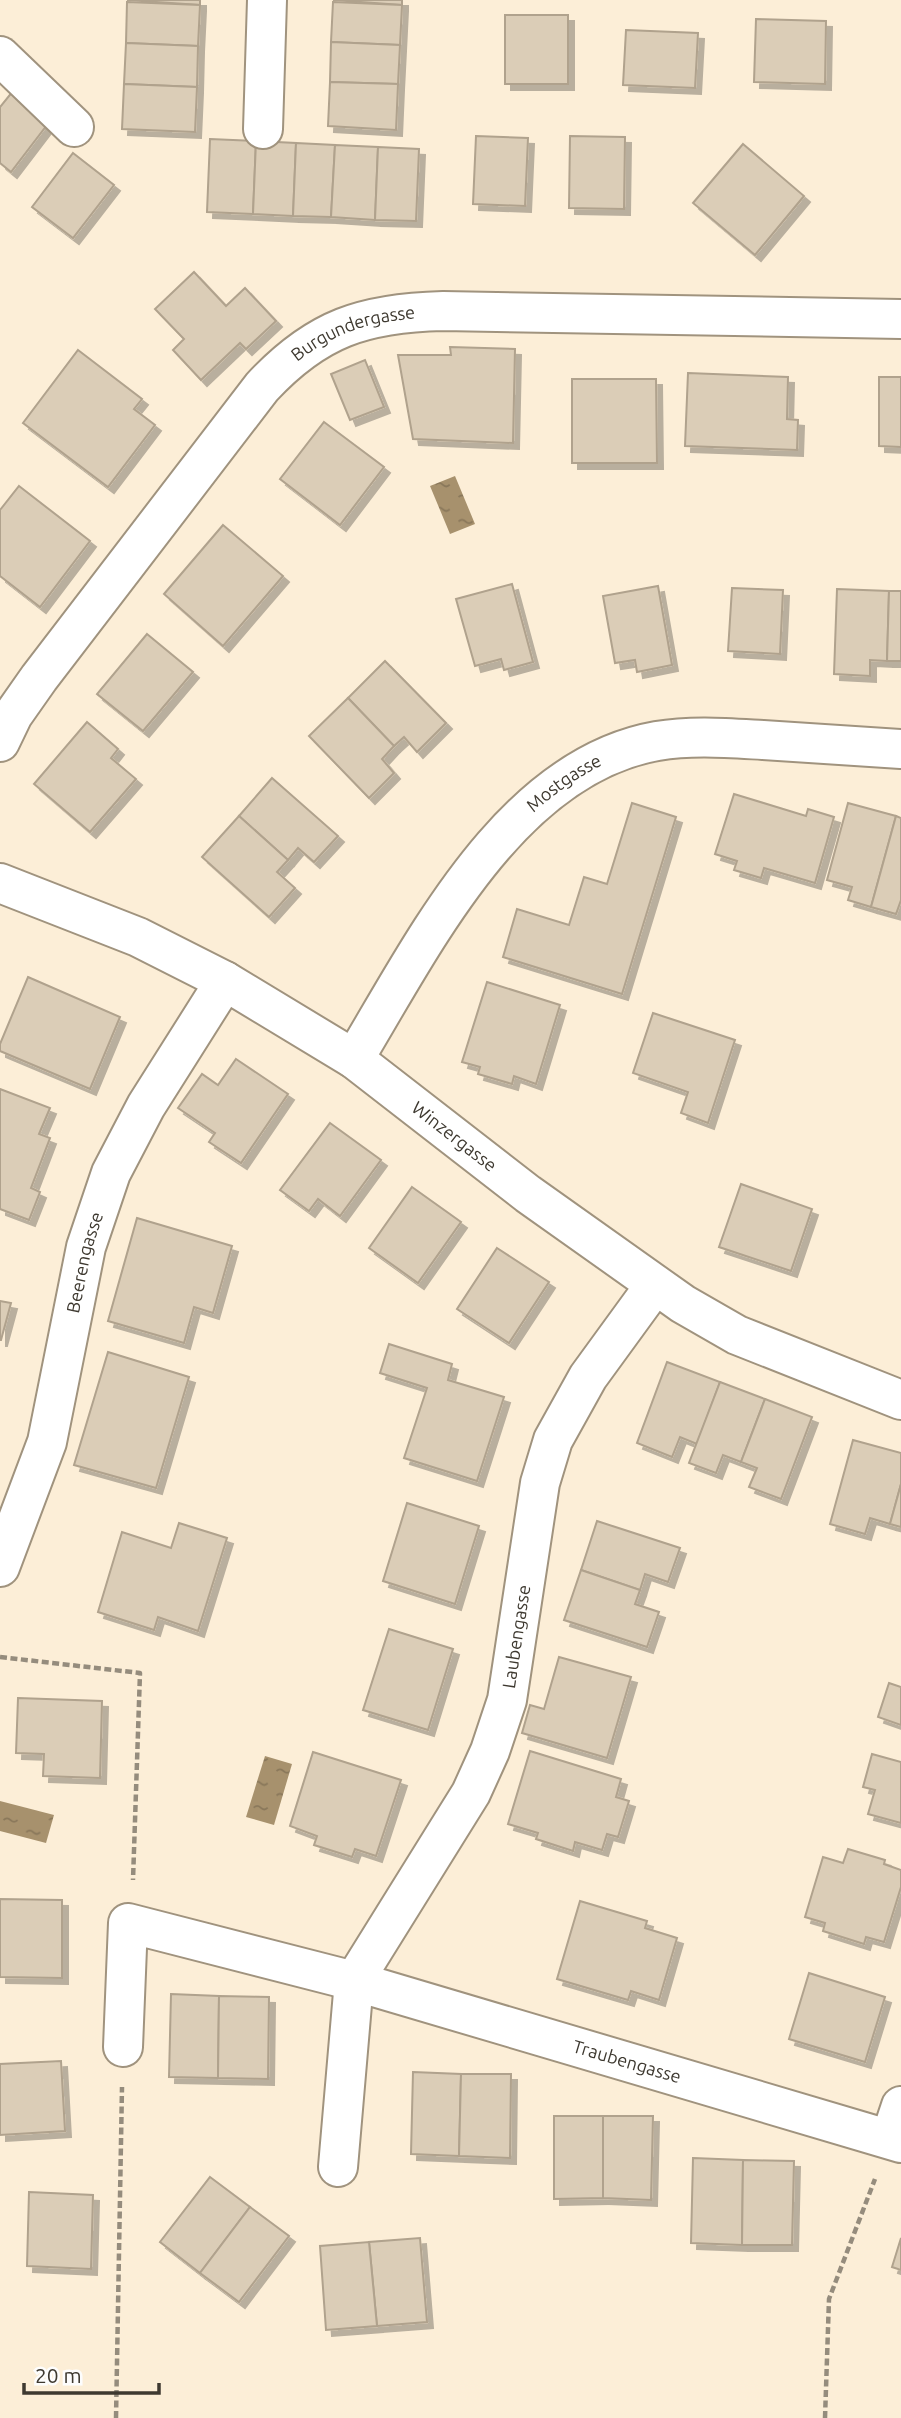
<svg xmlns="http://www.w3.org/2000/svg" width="901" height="2418" viewBox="0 0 901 2418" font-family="Ubuntu,sans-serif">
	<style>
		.water { fill: url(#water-ripples) }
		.building { fill: #dbcdb7; stroke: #b0a28d; stroke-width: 2; filter: url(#shadow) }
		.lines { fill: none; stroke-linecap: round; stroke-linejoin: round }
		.minor-casing { stroke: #a0937e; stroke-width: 42 }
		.path { stroke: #958c7d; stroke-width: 4.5; stroke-dasharray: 7 3.5; stroke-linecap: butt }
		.minor { stroke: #fff; stroke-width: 38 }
		.labels { text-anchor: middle; stroke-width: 5; stroke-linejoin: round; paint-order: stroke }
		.street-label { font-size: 18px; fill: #3e3930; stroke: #fdfdfd }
	</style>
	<defs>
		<pattern id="water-ripples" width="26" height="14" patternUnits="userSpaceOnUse" patternTransform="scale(1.75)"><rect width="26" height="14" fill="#a7916d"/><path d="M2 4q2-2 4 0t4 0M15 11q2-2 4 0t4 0" fill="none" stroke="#89775a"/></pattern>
		<filter id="shadow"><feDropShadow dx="6" dy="6" stdDeviation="0" flood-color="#0004"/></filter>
	</defs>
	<rect width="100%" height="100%" fill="#fceed7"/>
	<g class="water">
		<polygon points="455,476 475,524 450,534 430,486"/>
		<polygon points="265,1756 292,1764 274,1825 246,1817"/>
		<polygon points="0,1801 54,1815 46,1843 0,1831"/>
	</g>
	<g class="building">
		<polygon points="127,0 200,0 200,5"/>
		<polygon points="333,0 402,0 402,5"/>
		<polygon points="127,2 200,5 198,46 126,43"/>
		<polygon points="333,2 402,5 400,45 331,42"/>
		<rect x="505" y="15" width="63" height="69"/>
		<polygon points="756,19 826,21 825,84 754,82"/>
		<polygon points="626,30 698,33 695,88 623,85"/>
		<polygon points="331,42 400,45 398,84 330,82"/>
		<polygon points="126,43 198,46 197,87 124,84"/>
		<polygon points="330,82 398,84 396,130 328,126"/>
		<polygon points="124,84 197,87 195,132 122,129"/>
		<polygon points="13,91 50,121 11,172 0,163 0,107"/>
		<polygon points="476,136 528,138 525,206 473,204"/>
		<polygon points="570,136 625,137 624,209 569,208"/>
		<polygon points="210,139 256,141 253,214 207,212"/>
		<polygon points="256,141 296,143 293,216 253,214"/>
		<polygon points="296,143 335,145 331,217 293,216"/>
		<polygon points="743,144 804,196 755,255 693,203"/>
		<polygon points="335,145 378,147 375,220 331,217"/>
		<polygon points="378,147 419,149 416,221 375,220"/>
		<polygon points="73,153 114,185 73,238 32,207"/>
		<polygon points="194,272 226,306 245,288 276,321 246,349 240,343 201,380 173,350 184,339 155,309"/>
		<polygon points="450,347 515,349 513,443 413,439 398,355 451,355"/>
		<polygon points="78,350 142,399 134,409 155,425 108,487 23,423"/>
		<polygon points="365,360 384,407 350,420 331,374"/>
		<polygon points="688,373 788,377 787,419 798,420 797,450 685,446"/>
		<polygon points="879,377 901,377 901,447 879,446"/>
		<polygon points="572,379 656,379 657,463 572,463"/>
		<polygon points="324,422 384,467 340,525 280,479"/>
		<polygon points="19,486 90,541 40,607 0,576 0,510"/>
		<polygon points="223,525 283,576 223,646 164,594"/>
		<polygon points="512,584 533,662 504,670 501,659 475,666 456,599"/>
		<polygon points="658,586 672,665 637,672 635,660 615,663 603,596"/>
		<polygon points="732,588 783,590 780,654 728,651"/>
		<polygon points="837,589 889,591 887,661 870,660 870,676 834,674"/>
		<polygon points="889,591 901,591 901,661 887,661"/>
		<polygon points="147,634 193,672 143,731 97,694"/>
		<polygon points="385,661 446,723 417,752 404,737 394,746 348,698"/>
		<polygon points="348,698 394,746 382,759 394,773 369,798 309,736"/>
		<polygon points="87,722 118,749 111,758 136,779 90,832 34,784"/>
		<polygon points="272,778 338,836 314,862 298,848 288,860 239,816"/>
		<polygon points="734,794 806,816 808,809 834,817 815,883 764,868 761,878 734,870 737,861 715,854"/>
		<polygon points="632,803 676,817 622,994 503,957 517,909 569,925 584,877 607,884"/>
		<polygon points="848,803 896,816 871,907 848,900 852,887 827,880"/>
		<polygon points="239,816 288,860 277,872 295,888 269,917 202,857"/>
		<polygon points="896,816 901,818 901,900 896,914 871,907"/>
		<polygon points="28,977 120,1017 90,1089 0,1051 0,1044"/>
		<polygon points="487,982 560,1005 536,1084 514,1076 512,1084 478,1074 480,1067 462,1062"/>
		<polygon points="653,1013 735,1040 708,1123 681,1113 688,1092 633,1073"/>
		<polygon points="236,1059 288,1094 241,1163 209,1142 215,1133 178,1108 202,1074 218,1085"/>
		<polygon points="0,1089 50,1108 39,1134 50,1138 31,1188 40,1192 29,1220 0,1209"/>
		<polygon points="330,1123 381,1160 340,1216 318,1199 309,1211 280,1190"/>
		<polygon points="741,1184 812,1209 791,1271 719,1247"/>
		<polygon points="412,1187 461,1222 418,1283 369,1248"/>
		<polygon points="137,1218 232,1246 213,1313 194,1307 184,1343 108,1321"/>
		<polygon points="497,1248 549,1282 509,1343 457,1309"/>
		<polygon points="0,1301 11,1303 1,1340 0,1340"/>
		<polygon points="389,1344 452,1364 448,1380 504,1397 477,1481 404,1458 427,1388 380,1373"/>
		<polygon points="108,1352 189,1377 156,1488 74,1465"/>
		<polygon points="667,1362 720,1382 697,1444 680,1437 672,1457 637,1443"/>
		<polygon points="720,1382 765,1399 741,1462 723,1455 716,1473 689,1463"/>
		<polygon points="765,1399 812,1417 781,1499 749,1487 757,1468 741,1462"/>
		<polygon points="853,1440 901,1453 901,1484 890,1524 870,1518 865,1534 830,1524"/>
		<polygon points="901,1484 901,1527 890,1524"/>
		<polygon points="407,1503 479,1526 455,1604 383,1581"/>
		<polygon points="597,1521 680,1548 668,1582 645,1574 640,1590 581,1570"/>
		<polygon points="179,1523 227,1538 198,1631 158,1617 154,1630 98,1612 122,1532 171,1548"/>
		<polygon points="581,1570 640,1590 635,1604 659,1612 647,1647 564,1620"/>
		<polygon points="389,1629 453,1649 428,1730 363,1710"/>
		<polygon points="559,1657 631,1677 607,1758 522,1733 530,1705 544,1709"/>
		<polygon points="889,1683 901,1687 901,1725 878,1717"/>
		<polygon points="18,1698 102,1701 100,1778 43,1776 44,1754 16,1753"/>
		<polygon points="530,1751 621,1779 616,1797 629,1801 618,1837 607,1834 602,1850 575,1842 573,1851 536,1839 538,1833 508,1824"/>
		<polygon points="313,1752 401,1780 376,1856 355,1849 352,1857 314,1845 317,1836 290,1826"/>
		<polygon points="872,1754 901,1762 901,1823 868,1814 875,1790 863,1787"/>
		<polygon points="848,1849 885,1860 884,1864 901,1870 901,1887 884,1942 866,1937 864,1944 823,1931 825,1923 805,1917 823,1857 843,1863"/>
		<polygon points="0,1899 62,1900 62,1978 0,1977"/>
		<polygon points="580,1901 647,1921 645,1928 677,1938 659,2000 631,1991 628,2000 557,1979"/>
		<polygon points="809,1973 885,1997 865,2062 789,2039"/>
		<polygon points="171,1994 219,1996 218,2078 169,2077"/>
		<polygon points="219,1996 269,1997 268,2079 218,2078"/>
		<polygon points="61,2061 65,2131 0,2135 0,2064"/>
		<polygon points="413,2072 461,2074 459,2156 411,2154"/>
		<polygon points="461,2074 511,2074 510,2158 459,2156"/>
		<polygon points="554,2116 603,2116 603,2198 554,2199"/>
		<polygon points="603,2116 653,2116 651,2200 603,2198"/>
		<polygon points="693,2158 743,2160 742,2245 691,2243"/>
		<polygon points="743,2160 794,2161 792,2245 742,2245"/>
		<polygon points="210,2177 250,2207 200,2273 160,2242"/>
		<polygon points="29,2192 93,2195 91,2269 27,2266"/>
		<polygon points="250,2207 289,2236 239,2302 200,2273"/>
		<polygon points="420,2238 427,2322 377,2326 369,2242"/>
		<polygon points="901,2238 901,2270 892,2267"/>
		<polygon points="369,2242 377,2326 326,2330 320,2246"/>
	</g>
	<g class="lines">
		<defs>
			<g id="minor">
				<polyline points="0,56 74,127"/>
				<polyline points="263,129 267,0"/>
				<path id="s1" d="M0,742L13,715L39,678L262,387C317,328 364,313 443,311L901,319"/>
				<path id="s2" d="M0,883L138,937L225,981L354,1059L528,1194L683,1304L737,1335L901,1400"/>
				<path id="s3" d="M354,1059C424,943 510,767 657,741C692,735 728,738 763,740C809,743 855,746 901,749"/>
				<path id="s4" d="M0,1567L47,1442L86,1247L111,1173L146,1106L225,981"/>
				<path id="s5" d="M123,2047L128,1923L354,1981L901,2143"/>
				<polyline points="890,2139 901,2106"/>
				<path id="s6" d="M338,2167L354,1981L471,1793L490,1751L507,1700L540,1483L553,1440L588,1377L655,1285"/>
			</g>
		</defs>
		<use href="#minor" class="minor-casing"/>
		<g class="path">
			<polyline points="0,1657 140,1673 133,1880"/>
			<polyline points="116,2418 122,2087"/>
			<polyline points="825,2418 829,2299 875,2179"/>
		</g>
		<use href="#minor" class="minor"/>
	</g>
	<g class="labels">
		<g class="street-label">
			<text dy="6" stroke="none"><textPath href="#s1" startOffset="551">Burgundergasse</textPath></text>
			<text dy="6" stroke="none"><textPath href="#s3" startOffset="350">Mostgasse</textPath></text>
			<text dy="6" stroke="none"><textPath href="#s2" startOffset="523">Winzergasse</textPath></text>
			<text dy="6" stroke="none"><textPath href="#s4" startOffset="317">Beerengasse</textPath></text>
			<text dy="6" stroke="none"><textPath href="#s6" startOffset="572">Laubengasse</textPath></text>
			<text dy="6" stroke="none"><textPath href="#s5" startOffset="642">Traubengasse</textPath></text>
		</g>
	</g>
	<path d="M24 2383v10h135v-10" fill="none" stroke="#3e3930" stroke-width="3.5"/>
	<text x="35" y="2383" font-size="21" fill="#3e3930" stroke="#fdfdfd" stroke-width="5" paint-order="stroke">20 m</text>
</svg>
